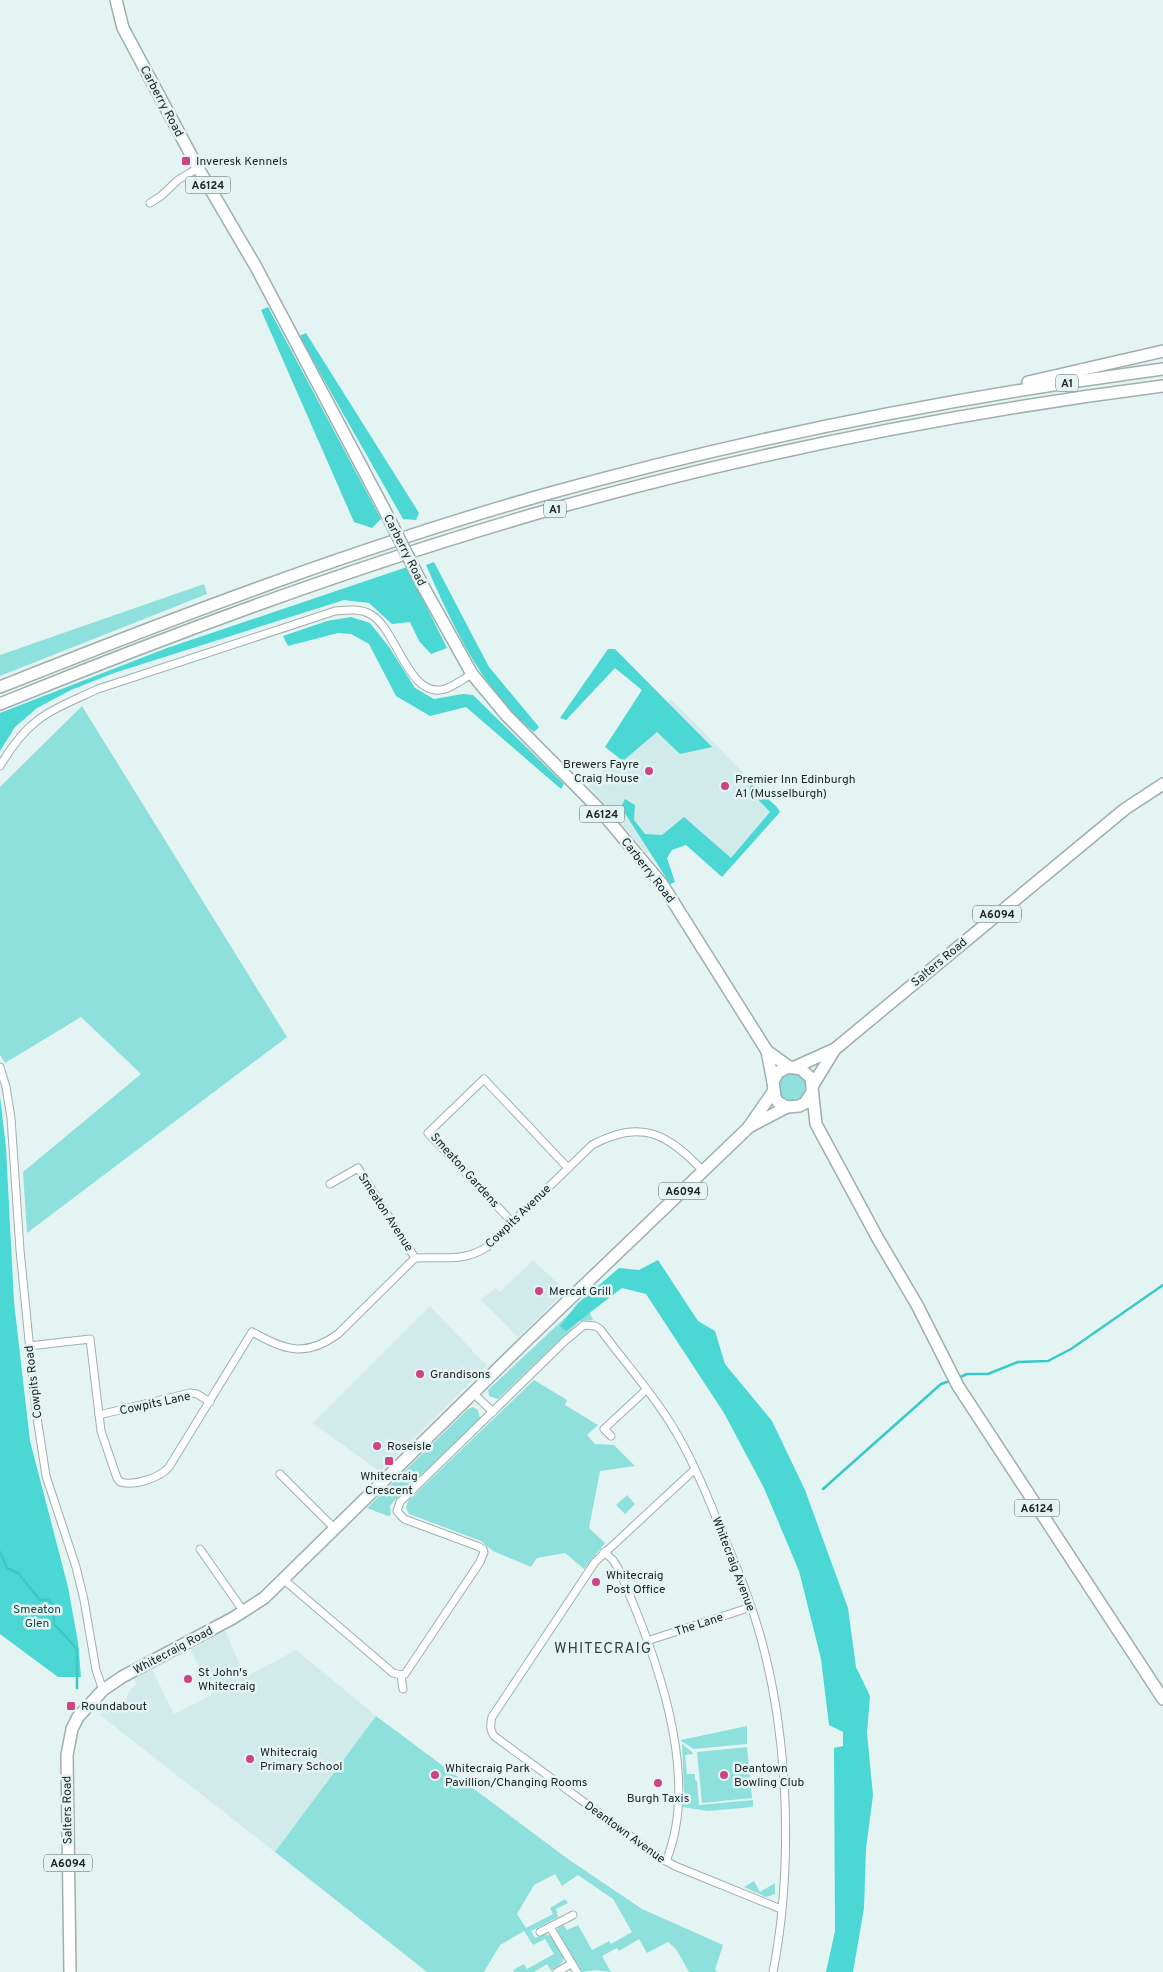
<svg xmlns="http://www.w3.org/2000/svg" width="1163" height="1972" viewBox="0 0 1163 1972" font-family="Overpass,sans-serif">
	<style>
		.built { fill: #d1ebea }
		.green { fill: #8ee0dc }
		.forest { fill: #4bd7d3 }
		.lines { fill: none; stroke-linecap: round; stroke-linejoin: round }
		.stream { stroke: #39c9c6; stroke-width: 2.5 }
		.minor-casing { stroke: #9fafae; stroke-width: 9 }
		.primary-casing { stroke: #9fafae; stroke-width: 14 }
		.trunk-casing { stroke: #9fafae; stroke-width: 14 }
		.minor { stroke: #fff; stroke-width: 7 }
		.primary { stroke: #fff; stroke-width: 11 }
		.trunk { stroke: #fff; stroke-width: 11 }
		.primary-bridge-casing { stroke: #9fafae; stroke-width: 14; stroke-linecap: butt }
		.primary-bridge { stroke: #fff; stroke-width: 11 }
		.poi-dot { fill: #cc4482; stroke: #e4f4f3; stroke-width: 2 }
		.labels { text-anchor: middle; stroke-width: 5; stroke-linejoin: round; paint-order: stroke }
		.shield { fill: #e4f4f3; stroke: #5b6464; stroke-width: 1 }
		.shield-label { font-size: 11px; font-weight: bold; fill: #202626 }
		.street-label { font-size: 12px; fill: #202626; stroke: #e4f4f3 }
		.poi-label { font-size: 12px; fill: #202626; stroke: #e4f4f3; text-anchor: start }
		.park-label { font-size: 12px; fill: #0c4a49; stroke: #e4f4f3 }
		.quarter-label { font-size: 15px; letter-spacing: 1px; fill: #344141; stroke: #e4f4f3 }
	</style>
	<rect width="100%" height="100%" fill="#e4f4f3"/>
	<g class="built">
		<polygon points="671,699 776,806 731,859 662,835 647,854 589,786"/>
		<polygon points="533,1260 566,1291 518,1337 481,1300 495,1288 500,1292"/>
		<polygon points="430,1306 487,1366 380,1472 313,1423"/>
		<polygon points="225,1630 245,1677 296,1650 376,1716 275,1852 100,1715 104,1712 116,1710 122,1705 130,1690 137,1683 134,1679 152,1669 174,1714 213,1694 190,1649"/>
	</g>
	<g class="green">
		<polygon points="204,584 207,594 0,676 0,655"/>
		<polygon points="82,706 287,1037 27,1233 23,1172 141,1074 81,1017 5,1063 0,1055 0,787"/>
		<circle cx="792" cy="1087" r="14"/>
		<polygon points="584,1300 593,1320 580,1321 498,1399 489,1396 488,1390"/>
		<polygon points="534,1380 567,1400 565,1405 598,1425 587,1435 595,1444 614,1445 635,1466 600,1471 589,1528 605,1543 584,1569 565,1553 537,1558 531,1567 493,1551 481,1541 409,1514 406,1508 408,1501"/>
		<polygon points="473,1407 478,1410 480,1419 394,1501 390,1506 391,1515 388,1516 367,1508 468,1409"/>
		<polygon points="627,1495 635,1504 625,1514 616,1505"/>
		<polygon points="376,1716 568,1859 642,1909 723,1945 715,1970 717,1972 689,1972 676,1949 668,1942 647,1953 639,1939 619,1951 617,1948 602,1956 611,1972 595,1970 582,1972 578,1968 557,1930 562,1923 567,1930 578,1925 592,1950 609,1941 611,1944 632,1932 613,1899 578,1875 562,1886 555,1874 534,1885 517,1914 526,1928 553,1914 550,1908 565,1899 568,1903 556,1909 558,1917 531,1931 535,1938 544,1934 551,1936 564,1958 561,1964 551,1971 547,1964 534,1972 514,1972 513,1970 524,1964 527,1969 554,1954 545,1939 533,1945 524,1931 500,1945 484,1972 427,1972 275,1852"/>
		<polygon points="747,1726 747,1744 694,1749 681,1741 681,1740"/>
		<polygon points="682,1744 692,1752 693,1754 685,1755 687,1774 695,1774 695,1780 697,1781 699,1805 753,1800 753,1807 708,1811 682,1807 684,1793"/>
		<polygon points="747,1747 752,1798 702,1803 697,1752"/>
		<polygon points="754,1881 760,1892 775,1883 775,1894 766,1897 744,1887"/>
	</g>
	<g class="forest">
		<polygon points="268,307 381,519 372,528 354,522 261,310"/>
		<polygon points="306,333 419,513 416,520 403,519 299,336"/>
		<path d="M434,562L489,667L539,727L534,732C482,691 452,624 426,565Z"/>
		<polygon points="407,567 447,648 431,654 419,641 410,622 392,624 369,603 344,600 114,673 71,690 37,708 15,727 0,751 0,713 167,648"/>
		<polygon points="351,617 370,623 389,647 415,688 434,699 463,694 473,695 564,784 561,789 466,707 430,716 396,696 369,644 351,634 338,633 288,646 283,636 327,621"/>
		<polygon points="608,649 615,649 712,747 680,754 657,732 623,761 605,747 642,690 615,668 566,720 560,718"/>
		<polygon points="751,784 776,806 780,812 722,877 686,845 672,850 667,858 675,882 670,884 621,807 625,799 635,805 634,820 645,834 662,835 684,817 731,858 770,812 749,790"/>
		<polygon points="0,1096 6,1148 14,1302 30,1441 68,1587 78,1642 81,1677 58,1677 0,1634"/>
		<polygon points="658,1260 698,1321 715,1331 725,1364 772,1421 805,1490 848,1608 856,1667 870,1696 867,1733 873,1795 866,1849 864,1908 853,1972 826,1972 835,1931 834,1748 843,1746 843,1732 829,1725 821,1659 799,1571 764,1488 724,1413 646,1294 622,1288 566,1331 560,1326 578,1303 619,1268 639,1270"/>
	</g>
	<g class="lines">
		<g class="stream">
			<polyline points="958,1378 967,1374 988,1374 1018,1362 1048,1361 1071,1349 1163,1285"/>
			<polyline points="823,1489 941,1384 950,1381"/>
			<polyline points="0,1552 7,1568 18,1573 40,1600 49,1600 54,1606 54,1624 77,1649 77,1688"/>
		</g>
		<defs>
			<g id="minor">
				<polyline points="150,203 161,196 178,180 198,168"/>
				<path d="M0,766C29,717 48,712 98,689L335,611C346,610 359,608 370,614C397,628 408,700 445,689C454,686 463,679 472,674"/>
				<polyline points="0,1067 6,1087 11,1118 20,1250 36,1411 46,1476 76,1567 84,1600 96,1670 103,1690"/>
				<polyline points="330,1184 358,1168 415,1258"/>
				<polyline points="512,1222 428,1133 484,1079 568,1168"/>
				<path d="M29,1346L90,1339L101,1431L117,1478L120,1482C134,1486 160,1478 169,1467L252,1332C285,1350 305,1358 338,1334L415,1258C442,1256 462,1263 487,1247L592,1145C641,1118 668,1134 703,1171"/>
				<polyline points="473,1393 493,1412"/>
				<polyline points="99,1415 190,1393 197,1394 210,1402"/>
				<polyline points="611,1436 604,1429 646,1390"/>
				<path d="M694,1470L595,1562L492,1717C490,1725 490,1730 494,1736L656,1855L675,1866L781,1909"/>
				<polyline points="280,1474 334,1528"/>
				<polyline points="200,1549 244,1612"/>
				<path d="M604,1552L613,1560L618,1568C654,1649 702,1774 666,1861"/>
				<path d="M283,1579L393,1673L401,1675L405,1674L480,1562L484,1552L483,1549L477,1546L404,1519L397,1511L400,1502L566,1340L584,1325L595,1326L600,1329C624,1362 653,1393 674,1429C692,1458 706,1492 719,1525C735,1563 751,1601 762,1642C789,1742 793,1870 773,1972"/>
				<polyline points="647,1641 751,1607"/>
				<polyline points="401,1675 403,1689"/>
				<polyline points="550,1927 577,1972"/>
				<polyline points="540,1932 573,1915"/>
				<polyline points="557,1972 571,1964"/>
			</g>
			<g id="primary">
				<polyline points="116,0 123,28 198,168 256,267 383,507"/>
				<polyline points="424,588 472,674 507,716 598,808 662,884 767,1051 789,1067"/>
				<polyline points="767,1051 773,1082"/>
				<polyline points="795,1067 835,1049 1125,809 1163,784"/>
				<polyline points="813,1085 835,1049"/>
				<polyline points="812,1092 805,1103 799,1106 787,1107 778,1102 775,1097 773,1082 778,1072 789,1067 801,1069 811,1078 816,1124 877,1237 917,1305 958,1386 1163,1699"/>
				<polyline points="749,1127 787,1107"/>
				<polyline points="70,1972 67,1755 72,1729 78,1717 103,1690 122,1677 233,1618 264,1598 527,1340 748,1128 773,1092"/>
			</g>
			<g id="trunk">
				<polyline points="1028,382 1163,351"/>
				<path d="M0,687C181,615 362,546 550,493C751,437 956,397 1163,369"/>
				<path d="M0,704C176,632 355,566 538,513C743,455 952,413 1163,386"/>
			</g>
		</defs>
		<use href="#minor" class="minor-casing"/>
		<use href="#primary" class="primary-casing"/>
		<use href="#trunk" class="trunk-casing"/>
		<use href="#minor" class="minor"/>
		<use href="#primary" class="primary"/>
		<use href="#trunk" class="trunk"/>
		<defs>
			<polyline id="primary-bridge" points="383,507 424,588"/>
		</defs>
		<use href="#primary-bridge" class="primary-bridge-casing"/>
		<use href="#primary-bridge" class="primary-bridge"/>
	</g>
	<g class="poi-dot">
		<rect x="181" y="156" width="10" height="10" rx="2.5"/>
		<circle cx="649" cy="771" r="5"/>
		<circle cx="725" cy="786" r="5"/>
		<circle cx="539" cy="1291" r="5"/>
		<circle cx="420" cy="1374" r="5"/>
		<circle cx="377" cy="1446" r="5"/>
		<rect x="384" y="1456" width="10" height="10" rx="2.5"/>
		<circle cx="596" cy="1582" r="5"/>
		<circle cx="188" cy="1679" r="5"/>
		<rect x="66" y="1701" width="10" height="10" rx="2.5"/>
		<circle cx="250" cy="1759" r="5"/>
		<circle cx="435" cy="1775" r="5"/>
		<circle cx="724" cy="1775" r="5"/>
		<circle cx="658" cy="1783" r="5"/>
	</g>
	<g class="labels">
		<g class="shield">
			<rect x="185.5" y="176.5" width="45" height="17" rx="4"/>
			<rect x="1056" y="374.5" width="22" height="17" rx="4"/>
			<rect x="544" y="500.5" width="22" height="17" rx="4"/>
			<rect x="579.5" y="805.5" width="45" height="17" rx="4"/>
			<rect x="973" y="905.5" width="48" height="17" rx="4"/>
			<rect x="659" y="1182.5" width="48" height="17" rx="4"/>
			<rect x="1014.5" y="1499.5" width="45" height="17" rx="4"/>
			<rect x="44" y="1854.5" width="48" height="17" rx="4"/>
		</g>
		<g class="shield-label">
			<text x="208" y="189">A6124</text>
			<text x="1067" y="387">A1</text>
			<text x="555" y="513">A1</text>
			<text x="602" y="818">A6124</text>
			<text x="997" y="918">A6094</text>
			<text x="683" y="1195">A6094</text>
			<text x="1037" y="1512">A6124</text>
			<text x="68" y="1867">A6094</text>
		</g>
		<g class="street-label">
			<text transform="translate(162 101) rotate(62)" y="4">Carberry Road</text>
			<text transform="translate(405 550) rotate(63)" y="4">Carberry Road</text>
			<text transform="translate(648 870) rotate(52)" y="4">Carberry Road</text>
			<text transform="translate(939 962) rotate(-40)" y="4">Salters Road</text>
			<text transform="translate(465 1170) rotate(48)" y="4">Smeaton Gardens</text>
			<text transform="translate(386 1212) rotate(57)" y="4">Smeaton Avenue</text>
			<text transform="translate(518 1216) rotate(-44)" y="4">Cowpits Avenue</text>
			<text transform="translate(33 1382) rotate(-97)" y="4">Cowpits Road</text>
			<text transform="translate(155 1403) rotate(-12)" y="4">Cowpits Lane</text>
			<text transform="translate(734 1564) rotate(69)" y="4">Whitecraig Avenue</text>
			<text transform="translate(699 1624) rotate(-18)" y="4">The Lane</text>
			<text transform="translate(173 1650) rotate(-28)" y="4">Whitecraig Road</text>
			<text transform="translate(67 1810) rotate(-91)" y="4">Salters Road</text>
			<text transform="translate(625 1832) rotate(36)" y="4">Deantown Avenue</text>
		</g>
		<g class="poi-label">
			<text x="196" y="165">Inveresk Kennels</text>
			<text x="639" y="768" text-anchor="end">Brewers Fayre<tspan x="639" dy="14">Craig House</tspan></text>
			<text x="735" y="783">Premier Inn Edinburgh<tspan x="735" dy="14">A1 (Musselburgh)</tspan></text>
			<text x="549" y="1295">Mercat Grill</text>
			<text x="430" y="1378">Grandisons</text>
			<text x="387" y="1450">Roseisle</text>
			<text x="389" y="1480" text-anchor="middle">Whitecraig<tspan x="389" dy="14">Crescent</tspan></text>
			<text x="606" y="1579">Whitecraig<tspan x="606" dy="14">Post Office</tspan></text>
			<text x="198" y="1676">St John's<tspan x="198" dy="14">Whitecraig</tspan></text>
			<text x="81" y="1710">Roundabout</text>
			<text x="260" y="1756">Whitecraig<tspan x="260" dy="14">Primary School</tspan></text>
			<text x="445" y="1772">Whitecraig Park<tspan x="445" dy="14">Pavillion/Changing Rooms</tspan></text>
			<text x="734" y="1772">Deantown<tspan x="734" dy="14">Bowling Club</tspan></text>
			<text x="658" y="1802" text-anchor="middle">Burgh Taxis</text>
		</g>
		<g class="park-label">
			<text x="37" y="1613">Smeaton<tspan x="37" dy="14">Glen</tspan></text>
		</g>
		<g class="quarter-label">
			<text x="603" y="1653">WHITECRAIG</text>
		</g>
	</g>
</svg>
